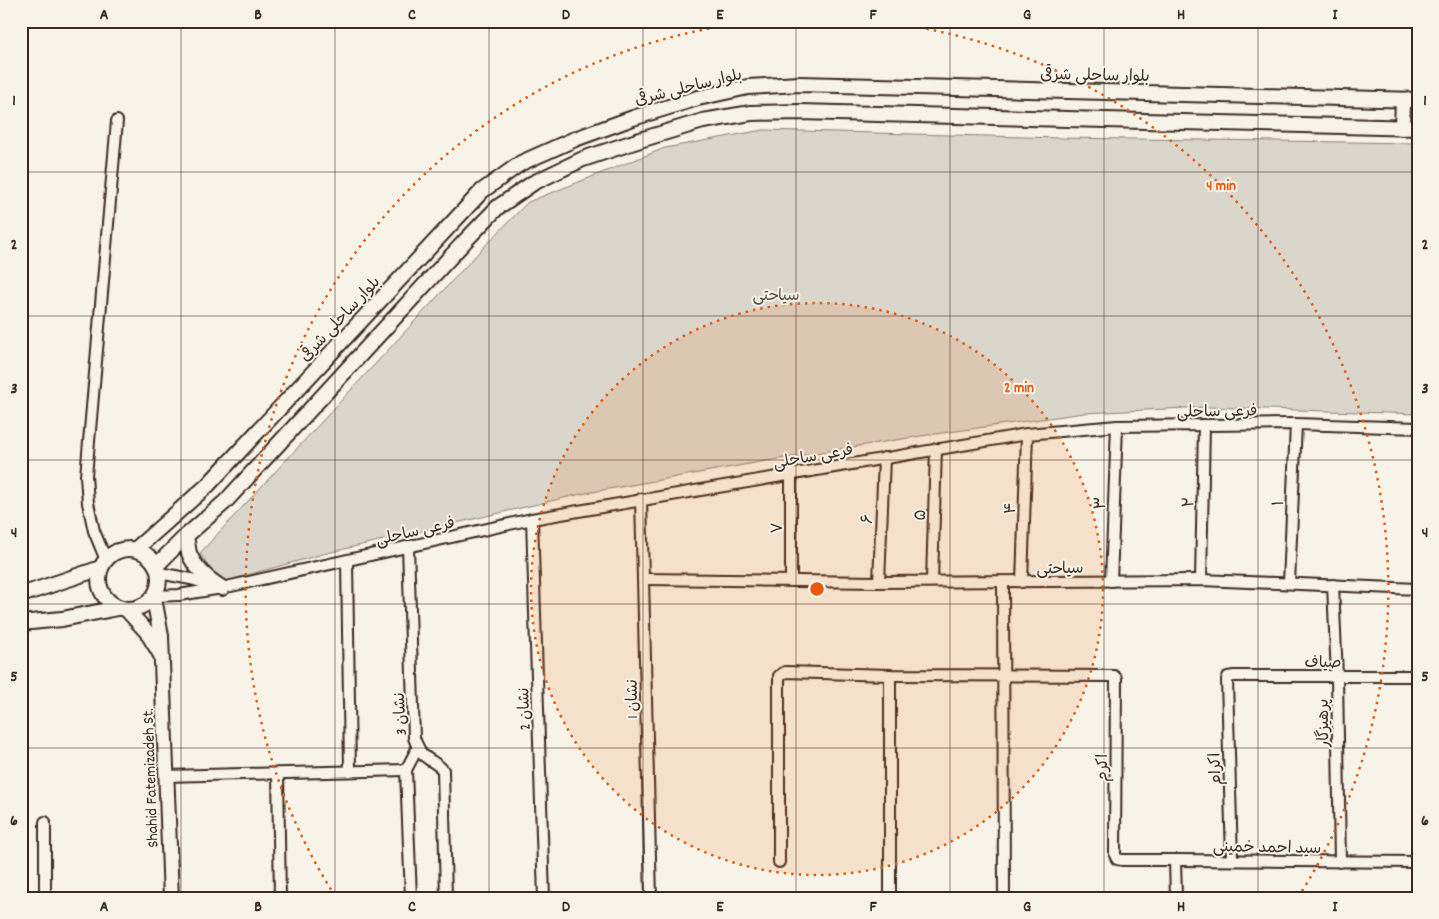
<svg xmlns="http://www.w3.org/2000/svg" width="1439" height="919" viewBox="0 0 1439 919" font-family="Dekko,'Playpen Sans Arabic',sans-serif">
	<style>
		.green { fill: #dbd6cb; stroke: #8b8074 }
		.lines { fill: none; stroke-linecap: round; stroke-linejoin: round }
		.street-casing { stroke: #3b2a1e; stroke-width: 14 }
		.secondary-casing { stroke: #3b2a1e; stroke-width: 18 }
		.street { stroke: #f7f3e8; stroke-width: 10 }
		.secondary { stroke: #f7f3e8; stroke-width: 14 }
		.grid { fill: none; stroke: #3b2a1e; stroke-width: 1; stroke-opacity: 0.55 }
		.ring { fill: none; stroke: #e8590c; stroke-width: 2.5; stroke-dasharray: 2.5 5 }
		.labels { text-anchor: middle; stroke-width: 4; stroke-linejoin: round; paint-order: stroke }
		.street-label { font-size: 16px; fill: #3b2a1e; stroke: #f7f3e8 }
		.park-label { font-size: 16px; fill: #5b4c41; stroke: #f7f3e8 }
		.centre { fill: #e8590c; stroke: #f7f3e8; stroke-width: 2.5 }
		.ring-label { font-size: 15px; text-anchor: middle; font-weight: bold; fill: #e8590c; stroke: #f7f3e8; stroke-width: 4; stroke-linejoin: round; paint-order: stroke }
		.neatline { fill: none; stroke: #3b2a1e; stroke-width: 2 }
		.grid-label { font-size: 16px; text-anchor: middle; font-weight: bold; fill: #3b2a1e }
	</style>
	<rect width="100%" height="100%" fill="#f7f3e8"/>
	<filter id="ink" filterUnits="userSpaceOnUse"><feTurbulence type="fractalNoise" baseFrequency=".02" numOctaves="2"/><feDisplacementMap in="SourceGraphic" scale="10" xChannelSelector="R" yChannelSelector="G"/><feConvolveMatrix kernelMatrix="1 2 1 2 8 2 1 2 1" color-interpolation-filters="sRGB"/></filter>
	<g filter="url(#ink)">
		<polygon class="green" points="763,130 1061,138 1418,143 1418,414 1207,407 1084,413 921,436 766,461 581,494 327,553 218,583 200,553 478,253 528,202 665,148"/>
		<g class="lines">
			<defs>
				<g id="street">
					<polyline points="791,474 791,581"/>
					<polyline points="641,499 651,898"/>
					<polyline points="532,519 544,898"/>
					<path d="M408,546L414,738C416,743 418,749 422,754C428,760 437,763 443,770L446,898"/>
					<polyline points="106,560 94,531 88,503 86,476 117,121"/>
					<polyline points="347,561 350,771"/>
					<polyline points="159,573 191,579 214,586"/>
					<polyline points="643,579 879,582 1201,580 1418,589"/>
					<polyline points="1201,580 1204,425"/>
					<polyline points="932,581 936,449"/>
					<polyline points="1111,581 1117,426"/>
					<polyline points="879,582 884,458"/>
					<polyline points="1003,582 1004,898"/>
					<polyline points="1022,582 1027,434"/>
					<polyline points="1289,583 1296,424"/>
					<polyline points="1333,585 1337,677 1340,862"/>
					<polyline points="155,596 179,595 222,588 532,519 1027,434 1117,426 1296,424 1418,428"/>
					<polyline points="278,774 280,898"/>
					<polyline points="166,776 406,770"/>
					<polyline points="1175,860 1176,898"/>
					<polyline points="1232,860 1227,680 1228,677 1234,676 1418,676"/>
					<polyline points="779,862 779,676 785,672 890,675 1114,676 1116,678 1115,855 1117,859 1122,860 1175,860 1418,862"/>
					<polyline points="45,898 45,822"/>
					<polyline points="411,898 406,770 418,747"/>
					<polyline points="890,898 890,675"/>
				</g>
				<g id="secondary">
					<polyline points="1402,128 1403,100"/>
					<path d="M186,536C187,542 188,548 189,553C195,569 209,580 222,588"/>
					<circle cx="129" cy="579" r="30"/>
					<polyline points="136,549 208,485 482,191 521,163 575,139 633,118 698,98 748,87 799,84 1418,100"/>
					<polyline points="157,565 186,536 225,502 466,240 498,207 533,183 583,159 640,140 703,121 751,113 799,112 1418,128"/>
					<polyline points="21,595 101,568"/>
					<polyline points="154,598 161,636 171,898"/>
					<polyline points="127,610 147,632 161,655"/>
					<polyline points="21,623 62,619 118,608"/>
				</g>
			</defs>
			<use href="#street" class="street-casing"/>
			<use href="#secondary" class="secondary-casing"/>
			<use href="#street" class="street"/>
			<use href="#secondary" class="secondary"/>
		</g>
	</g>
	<path class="grid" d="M181,21V898M335,21V898M489,21V898M643,21V898M796,21V898M950,21V898M1104,21V898M1258,21V898M21,172H1418M21,316H1418M21,460H1418M21,604H1418M21,748H1418"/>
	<circle cx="817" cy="589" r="286" fill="#e8590c" fill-opacity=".12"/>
	<g class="ring">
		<circle cx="817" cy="589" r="286"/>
		<path d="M335 896A571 571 0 0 1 752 22M882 22A571 571 0 0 1 1299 896"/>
	</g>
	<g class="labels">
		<g class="street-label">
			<text transform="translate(1095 74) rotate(1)" y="6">بلوار ساحلی شرقی</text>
			<text transform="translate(688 86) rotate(-14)" y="6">بلوار ساحلی شرقی</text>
			<text transform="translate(339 318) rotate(-47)" y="6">بلوار ساحلی شرقی</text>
			<text transform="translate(1217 410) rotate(-1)" y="6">فرعی ساحلی</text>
			<text transform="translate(813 455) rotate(-10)" y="6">فرعی ساحلی</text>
			<text transform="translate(1187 502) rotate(-89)" y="6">۲</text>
			<text transform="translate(1099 503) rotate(-88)" y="6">۳</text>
			<text transform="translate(1277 503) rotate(-87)" y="6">۱</text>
			<text transform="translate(1009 508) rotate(-88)" y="6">۴</text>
			<text transform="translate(919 515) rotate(-88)" y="6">۵</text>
			<text transform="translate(866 519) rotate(-88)" y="6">۶</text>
			<text transform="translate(776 528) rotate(-90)" y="6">۷</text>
			<text transform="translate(415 530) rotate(-13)" y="6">فرعی ساحلی</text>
			<text transform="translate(1060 567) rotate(-1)" y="6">سیاحتی</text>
			<text x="1323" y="667">صیاف</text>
			<text transform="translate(631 699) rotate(-91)" y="6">نشان 1</text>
			<text transform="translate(523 709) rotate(-92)" y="6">نشان 2</text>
			<text transform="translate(399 714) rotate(-93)" y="6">نشان 3</text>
			<text transform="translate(1322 723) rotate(-91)" y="6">پرهیزگار</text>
			<text transform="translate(1101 768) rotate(-90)" y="6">اکرم</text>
			<text transform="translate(1214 769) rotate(-92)" y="6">اکرام</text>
			<text transform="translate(149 778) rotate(-92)" y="6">Shahid Fatemizadeh St.</text>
			<text transform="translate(1267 846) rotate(1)" y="6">سید احمد خمینی</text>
		</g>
		<g class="park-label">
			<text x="776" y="300">سیاحتی</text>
		</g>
	</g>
	<circle cx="817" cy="589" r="8" class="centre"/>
	<g class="ring-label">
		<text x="1221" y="190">4 min</text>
		<text x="1019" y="392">2 min</text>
	</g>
	<rect width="1439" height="919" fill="none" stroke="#f7f3e8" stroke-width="55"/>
	<rect x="28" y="28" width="1384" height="864" class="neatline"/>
	<g class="grid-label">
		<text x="104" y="19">A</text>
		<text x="258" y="19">B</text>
		<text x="412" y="19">C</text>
		<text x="566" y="19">D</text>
		<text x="720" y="19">E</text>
		<text x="873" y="19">F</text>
		<text x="1027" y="19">G</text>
		<text x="1181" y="19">H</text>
		<text x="1335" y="19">I</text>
		<text x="14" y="105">1</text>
		<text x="1425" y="105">1</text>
		<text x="14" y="249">2</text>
		<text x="1425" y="249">2</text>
		<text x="14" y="393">3</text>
		<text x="1425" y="393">3</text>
		<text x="14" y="537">4</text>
		<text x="1425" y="537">4</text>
		<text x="14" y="681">5</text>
		<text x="1425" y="681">5</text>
		<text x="14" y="825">6</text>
		<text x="1425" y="825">6</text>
		<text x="104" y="911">A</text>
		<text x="258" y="911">B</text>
		<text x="412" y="911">C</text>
		<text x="566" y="911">D</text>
		<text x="720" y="911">E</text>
		<text x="873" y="911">F</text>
		<text x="1027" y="911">G</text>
		<text x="1181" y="911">H</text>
		<text x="1335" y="911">I</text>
	</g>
</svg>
